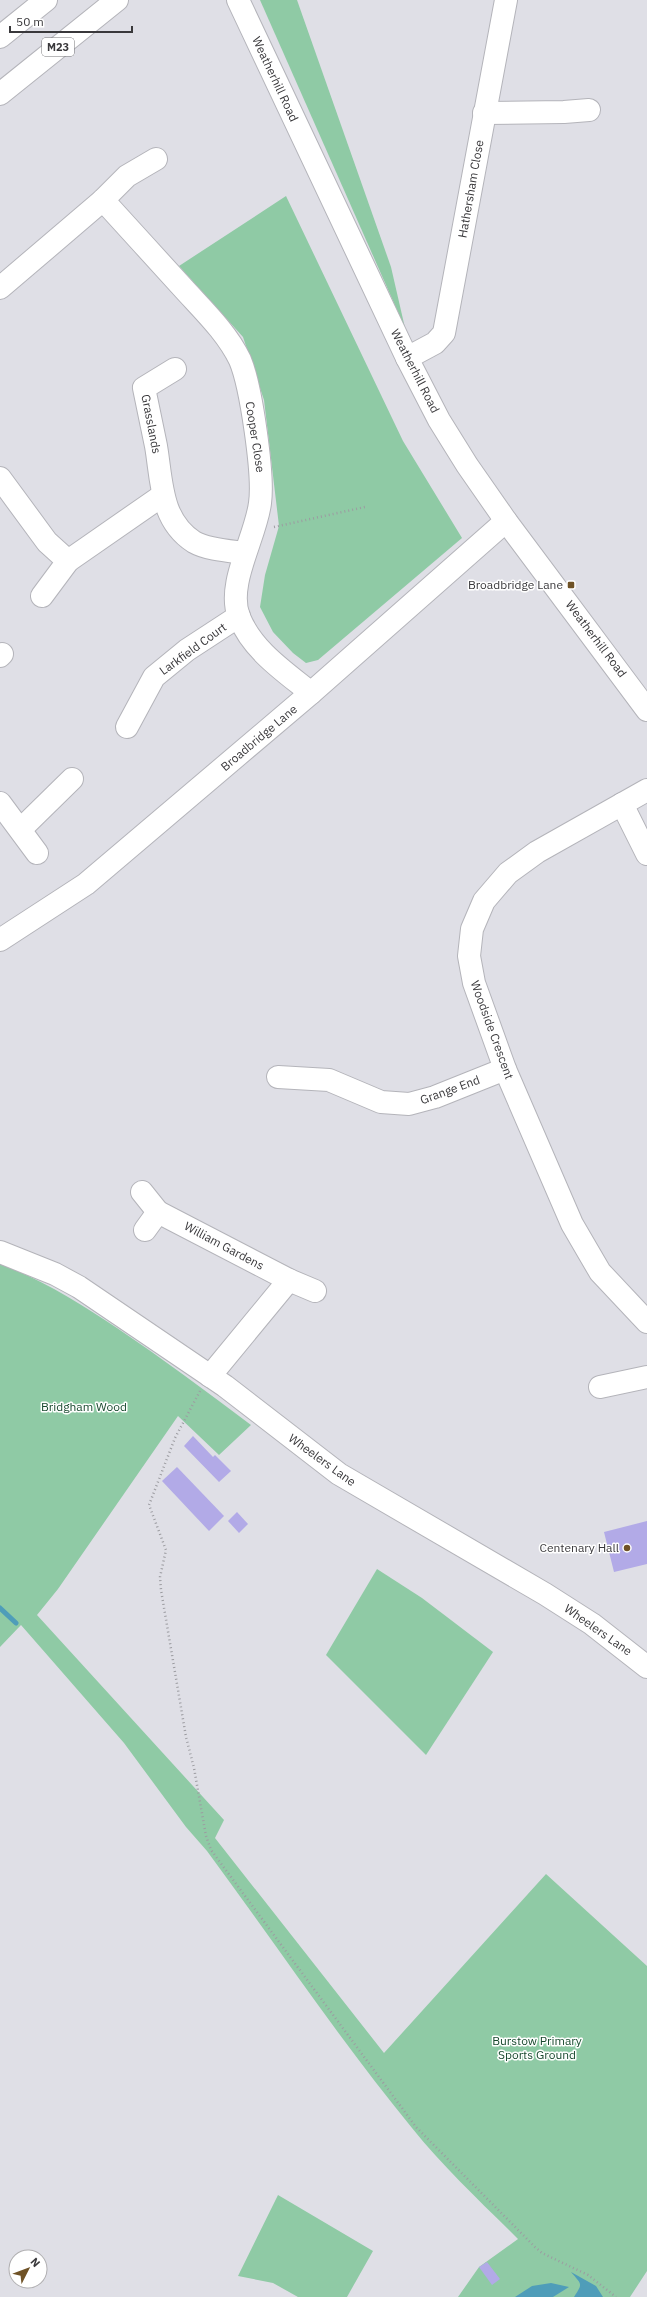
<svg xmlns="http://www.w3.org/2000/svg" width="647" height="2297" viewBox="0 0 647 2297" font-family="'IBM Plex Sans',sans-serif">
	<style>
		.green { fill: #8fcaa5 }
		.water { fill: #4f9db9 }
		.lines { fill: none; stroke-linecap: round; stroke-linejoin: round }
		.stream { stroke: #4f9db9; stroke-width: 5 }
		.building { fill: #b2aae7 }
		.minor-casing { stroke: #b4b4ba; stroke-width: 24 }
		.highway-casing { stroke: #b4b4ba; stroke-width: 24 }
		.path { stroke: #9c9ca1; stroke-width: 2.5; stroke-dasharray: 1 3; stroke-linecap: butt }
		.minor { stroke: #fff; stroke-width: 22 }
		.highway { stroke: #fff; stroke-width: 22 }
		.poi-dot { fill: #6f5226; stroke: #fff; stroke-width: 1.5 }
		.labels { text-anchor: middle; stroke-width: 3; stroke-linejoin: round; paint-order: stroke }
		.shield { fill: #fff; stroke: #747476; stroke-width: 1 }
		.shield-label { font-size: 11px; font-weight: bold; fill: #39383b }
		.street-label { font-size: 12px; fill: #39383b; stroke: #fff }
		.poi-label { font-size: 12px; fill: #39383b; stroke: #fff; text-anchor: end }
		.park-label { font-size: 12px; fill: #18492e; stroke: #fff }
	</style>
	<rect width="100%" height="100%" fill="#dfdfe6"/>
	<g class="green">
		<polygon points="260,0 297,0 391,267 405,328"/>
		<polygon points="286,196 403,441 462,538 318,660 306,663 293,653 273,632 260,607 265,575 279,526 264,400 243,337 179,266"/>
		<path d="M0,1264C43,1280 79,1303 117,1328C163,1359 207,1392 251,1425L219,1455L178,1416L58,1589L37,1615L224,1820L215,1838L384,2053L546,1874L647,1966V2271L630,2297H458L479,2267L518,2239C482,2203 444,2168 412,2128C339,2039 275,1943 207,1851L186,1827L124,1743L21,1625L0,1647Z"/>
		<polygon points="377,1569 422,1598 493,1652 426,1755 326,1655"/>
		<polygon points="278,2195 373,2251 347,2297 298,2297 273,2283 238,2276"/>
	</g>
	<g class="water">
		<path d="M571,2272L596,2286L603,2297H574C583,2283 582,2285 571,2272Z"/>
		<polygon points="551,2283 569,2287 553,2297 515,2297 532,2286"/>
	</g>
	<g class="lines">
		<polyline class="stream" points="0,1608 16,1623"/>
	</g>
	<g class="building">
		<polygon points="193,1436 213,1457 215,1455 231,1471 219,1482 184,1446"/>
		<polygon points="177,1467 224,1516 209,1531 162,1481"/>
		<polygon points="237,1512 248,1524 239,1533 228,1521"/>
		<polygon points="647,1521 647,1564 614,1572 604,1532"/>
		<polygon points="487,2262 500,2279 492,2285 479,2267"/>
	</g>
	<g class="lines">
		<defs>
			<g id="minor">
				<polyline points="238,0 407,358 439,420 467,465 506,521 647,710"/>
				<polyline points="484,113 564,112 589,110"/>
				<path d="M103,200C130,230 157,259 184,289C204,311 227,333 240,360C251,386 264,475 260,503C256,537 226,584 239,617C253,651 284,671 311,693"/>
				<polyline points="0,288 103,200 127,176 156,159"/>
				<polyline points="407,358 435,343 444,333 506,0"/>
				<path d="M175,369L144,388C148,407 152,426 156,446C162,481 160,520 194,542C208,550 230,551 245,553"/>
				<polyline points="0,478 47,542 68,561"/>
				<polyline points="42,596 68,561 163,495"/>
				<polyline points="0,656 2,654"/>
				<polyline points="127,727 154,677 187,650 239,616"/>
				<polyline points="647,790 537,852 508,873 484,901 472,929 469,956 474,983 505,1069 572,1224 600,1272 647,1322"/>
				<polyline points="0,803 37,853"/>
				<polyline points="622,804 647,854"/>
				<polyline points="21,829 72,779"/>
				<polyline points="0,940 86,884 311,693 506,521"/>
				<polyline points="278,1077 329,1080 381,1102 409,1104 435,1097 505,1069"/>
				<polyline points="142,1192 158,1212"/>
				<polyline points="145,1230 158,1212 289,1280 210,1376"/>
				<polyline points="0,1252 55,1274 79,1287 225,1386 339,1474 545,1594 592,1624 647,1667"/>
				<polyline points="289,1280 315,1291"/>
				<polyline points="600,1387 647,1377"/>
			</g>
			<g id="highway">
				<polyline points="0,37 46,0"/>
				<polyline points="0,94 117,0"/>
			</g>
		</defs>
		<use href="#minor" class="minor-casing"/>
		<use href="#highway" class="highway-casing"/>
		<g class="path">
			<polyline points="274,527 365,507"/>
			<polyline points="200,1391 175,1438 149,1505 166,1550 160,1577 161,1590 186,1737 194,1768 206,1836 211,1850 416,2127 535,2247 542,2253 588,2275 616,2297"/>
		</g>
		<use href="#minor" class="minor"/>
		<use href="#highway" class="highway"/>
	</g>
	<g class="poi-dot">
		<rect x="567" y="581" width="8" height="8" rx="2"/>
		<circle cx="627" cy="1548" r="4"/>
	</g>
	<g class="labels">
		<rect class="shield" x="42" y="38" width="32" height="18" rx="3"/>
		<g class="shield-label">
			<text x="58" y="51">M23</text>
		</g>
		<g class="street-label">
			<text transform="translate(275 79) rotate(65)" y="4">Weatherhill Road</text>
			<text transform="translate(471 189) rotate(-80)" y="4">Hathersham Close</text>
			<text transform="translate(415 371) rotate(63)" y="4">Weatherhill Road</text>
			<text transform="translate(151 424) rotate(79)" y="4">Grasslands</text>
			<text transform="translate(255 437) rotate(81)" y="4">Cooper Close</text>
			<text transform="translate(596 639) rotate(53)" y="4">Weatherhill Road</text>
			<text transform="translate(193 649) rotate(-36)" y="4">Larkfield Court</text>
			<text transform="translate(259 738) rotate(-40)" y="4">Broadbridge Lane</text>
			<text transform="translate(492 1030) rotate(70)" y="4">Woodside Crescent</text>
			<text transform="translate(450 1090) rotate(-20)" y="4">Grange End</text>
			<text transform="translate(224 1246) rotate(28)" y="4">William Gardens</text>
			<text transform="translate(322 1460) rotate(36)" y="4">Wheelers Lane</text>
			<text transform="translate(598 1630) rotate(35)" y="4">Wheelers Lane</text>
		</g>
		<g class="poi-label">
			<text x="563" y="589">Broadbridge Lane</text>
			<text x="619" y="1552">Centenary Hall</text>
		</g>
		<g class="park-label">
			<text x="84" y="1411">Bridgham Wood</text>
			<text x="537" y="2045">Burstow Primary<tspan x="537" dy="14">Sports Ground</tspan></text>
		</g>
	</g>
	<g transform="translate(28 2269) rotate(48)"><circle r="19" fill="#ffffff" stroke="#b0afb1"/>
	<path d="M0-3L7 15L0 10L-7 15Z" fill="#6f5226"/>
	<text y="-6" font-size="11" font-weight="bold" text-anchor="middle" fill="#39383b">N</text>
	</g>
	<path d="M10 26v6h122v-6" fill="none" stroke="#39383b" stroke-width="2"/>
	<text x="16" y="26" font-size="12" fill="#39383b" stroke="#ffffff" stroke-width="3" paint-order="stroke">50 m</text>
</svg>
